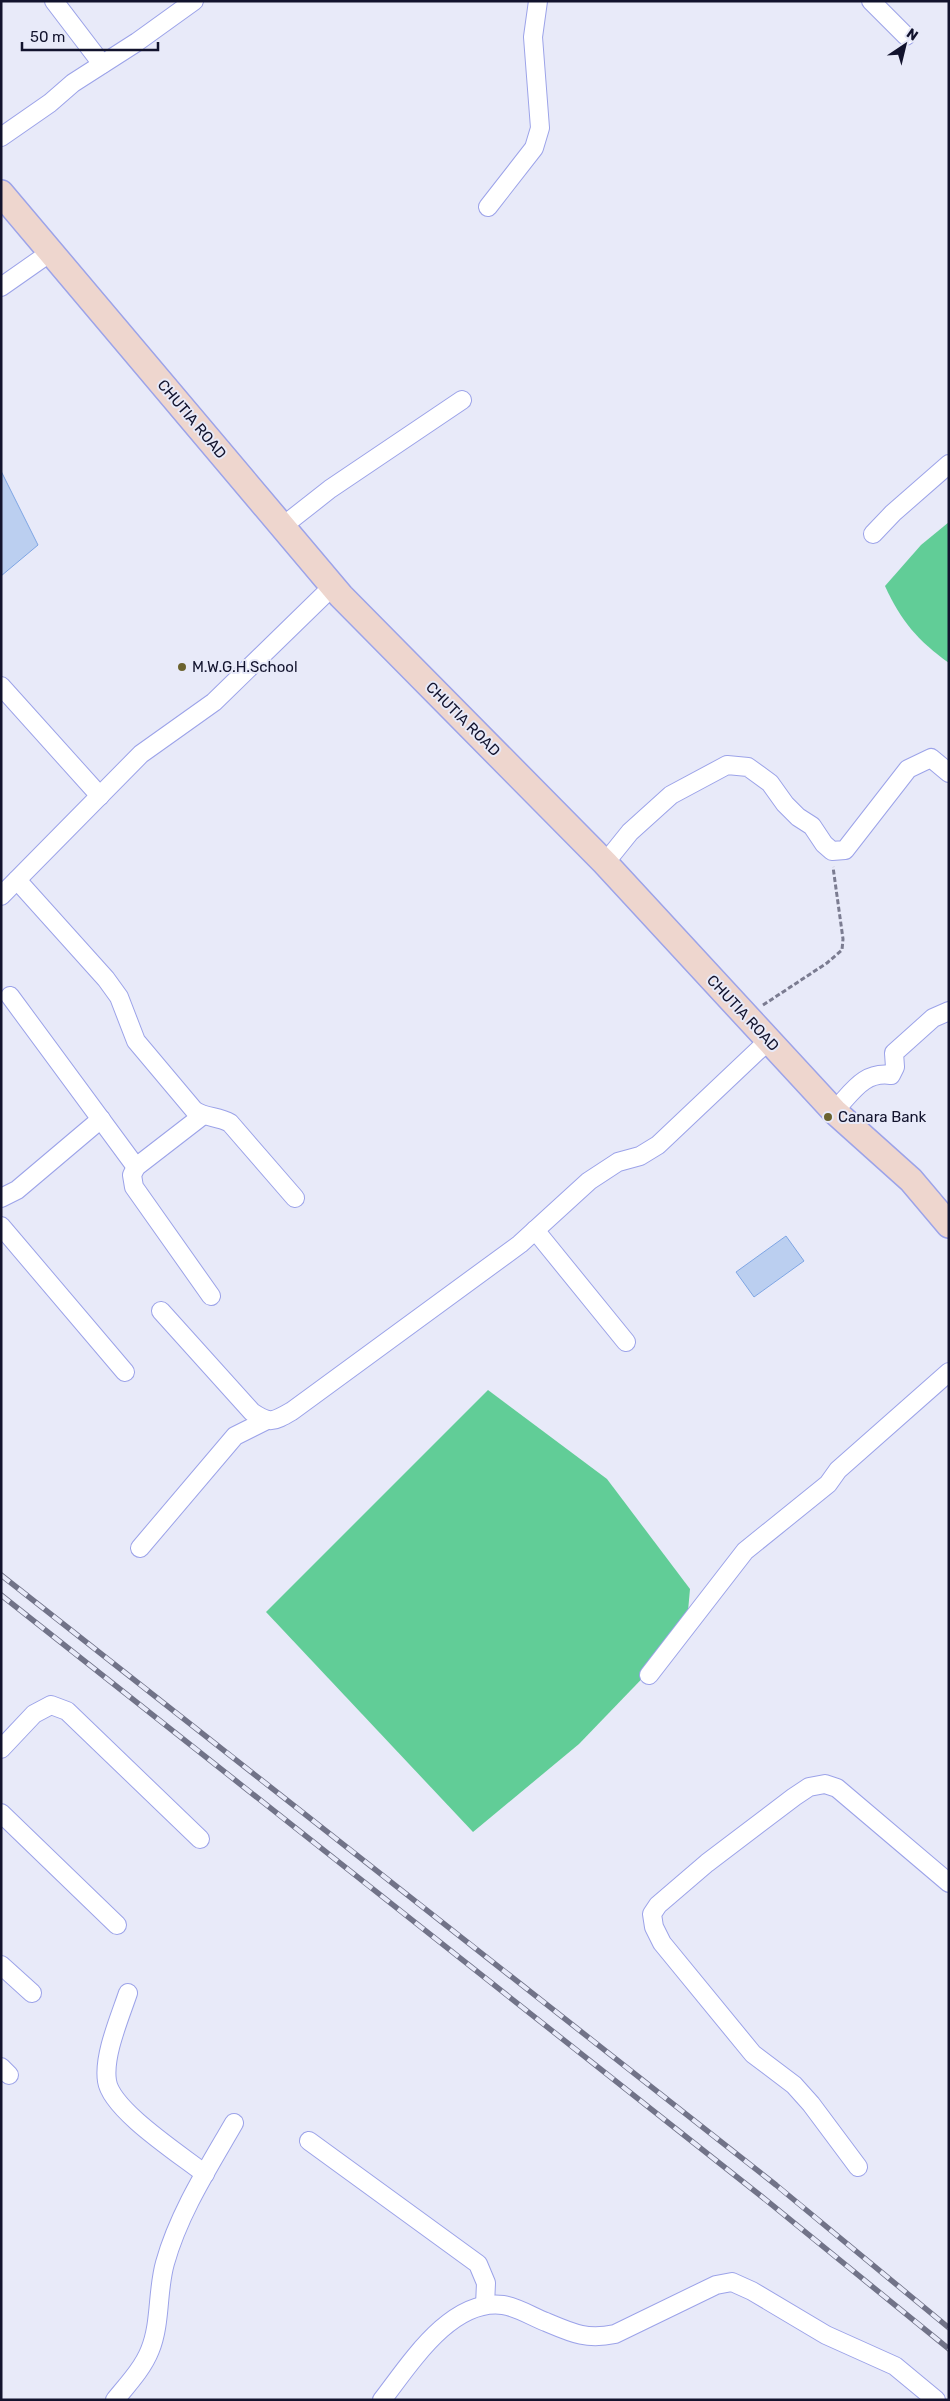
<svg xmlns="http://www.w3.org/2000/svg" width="950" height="2401" viewBox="0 0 950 2401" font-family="Rubik,sans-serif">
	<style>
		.water { fill: #61cd97 }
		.building { fill: #bbcff0; stroke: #7ea5e4 }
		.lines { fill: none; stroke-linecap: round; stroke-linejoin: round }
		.street-casing { stroke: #9ca3e9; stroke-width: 20 }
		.secondary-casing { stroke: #9ca3e9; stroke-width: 28 }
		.path { stroke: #7b7c91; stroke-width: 3; stroke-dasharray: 5 2.5; stroke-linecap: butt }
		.street { stroke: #fff; stroke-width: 18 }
		.secondary { stroke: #eed6ce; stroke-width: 25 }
		.rail-casing { stroke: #717388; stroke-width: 5.5 }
		.rail { stroke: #e8eaf9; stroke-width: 4; stroke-dasharray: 11; stroke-linecap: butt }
		.poi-dot { fill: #6c632f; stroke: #e8eaf9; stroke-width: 2 }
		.labels { text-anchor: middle; stroke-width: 4; stroke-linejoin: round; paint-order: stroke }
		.street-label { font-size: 15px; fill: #12132d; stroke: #e8eaf9 }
		.poi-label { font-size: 15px; fill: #12132d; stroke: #e8eaf9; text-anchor: start }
	</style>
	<rect width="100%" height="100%" fill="#e8eaf9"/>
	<g class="water">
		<path d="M949,522V663C918,641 901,621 885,586L921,545Z"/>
		<polygon points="488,1390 607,1479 690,1589 686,1633 579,1744 473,1832 266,1612"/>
	</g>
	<g class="building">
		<polygon points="1,471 38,545 1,576"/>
		<polygon points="786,1236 804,1261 754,1297 736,1272"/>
	</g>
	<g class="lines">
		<defs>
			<g id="street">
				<polyline points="54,1 102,64"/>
				<polyline points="871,1 906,36"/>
				<polyline points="1,137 50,103 73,83 137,42 194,1"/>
				<polyline points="488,207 534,148 540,128 533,37 538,1"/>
				<polyline points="1,287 51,252"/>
				<polyline points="283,526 330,489 462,400"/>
				<polyline points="873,534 893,513 949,464"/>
				<polyline points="1,686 100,796"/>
				<polyline points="605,863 630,832 671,795 727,765 748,767 770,783 785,804 798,817 812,826 824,844 832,851 845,850 908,769 931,758 949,773"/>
				<path d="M17,880L106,979L119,997L136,1041L194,1110C205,1118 218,1116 230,1123L295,1198"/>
				<polyline points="1,896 141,754 214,702 333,586"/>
				<polyline points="10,996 136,1167"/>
				<path d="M834,1111C852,1093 863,1071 891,1075L895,1067L894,1053L933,1018L949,1011"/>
				<polyline points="202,1116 136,1167 132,1175 134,1187 211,1296"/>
				<polyline points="1,1198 17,1190 101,1119"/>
				<polyline points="1,1226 125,1372"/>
				<polyline points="535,1230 626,1342"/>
				<path d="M161,1311L252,1412C270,1424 273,1422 292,1411L520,1244L589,1181L618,1162L640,1156L658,1145L769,1040"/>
				<polyline points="140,1548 235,1436 265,1421"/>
				<polyline points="649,1675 745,1551 828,1484 838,1470 949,1372"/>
				<polyline points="1,1749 34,1714 51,1705 67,1711 200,1839"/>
				<polyline points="1,1813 117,1925"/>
				<polyline points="1,1965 32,1993"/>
				<path d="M128,1993C120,2017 103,2056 107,2081C111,2110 181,2155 205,2174"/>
				<polyline points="1,2067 9,2075"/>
				<polyline points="309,2141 478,2264 486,2283 485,2305"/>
				<polyline points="858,2167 811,2104 794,2085 753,2054 662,1943 654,1927 652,1914 658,1905 707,1863 794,1797 809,1787 825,1784 837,1788 949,1883"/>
				<path d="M115,2400C128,2384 143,2368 150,2350C161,2323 157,2291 165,2263C179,2213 208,2168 234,2123"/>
				<path d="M382,2400C410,2364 451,2298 503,2305C517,2307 533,2317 546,2322C572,2333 586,2340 615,2334L716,2285L732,2282L752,2291L826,2335L895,2366L936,2400"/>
			</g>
			<polyline id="secondary" points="1,193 341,596 605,863 834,1111 911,1180 949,1225"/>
		</defs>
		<use href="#street" class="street-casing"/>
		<use href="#secondary" class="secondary-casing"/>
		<polyline class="path" points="763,1005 827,963 842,950 843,939 833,867"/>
		<use href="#street" class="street"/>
		<use href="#secondary" class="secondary"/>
		<defs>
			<g id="rail">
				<polyline points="1,1575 776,2185 949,2328"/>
				<polyline points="1,1595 761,2196 949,2349"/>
			</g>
		</defs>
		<use href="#rail" class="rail-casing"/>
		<use href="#rail" class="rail"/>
	</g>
	<g class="poi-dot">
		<circle cx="182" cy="667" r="5"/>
		<circle cx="828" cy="1117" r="5"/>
	</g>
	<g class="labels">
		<g class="street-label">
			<text transform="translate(192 419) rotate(50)" y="5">CHUTIA ROAD</text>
			<text transform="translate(463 719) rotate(45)" y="5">CHUTIA ROAD</text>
			<text transform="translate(743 1013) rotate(47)" y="5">CHUTIA ROAD</text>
		</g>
		<g class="poi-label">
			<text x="192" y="672">M.W.G.H.School</text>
			<text x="838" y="1122">Canara Bank</text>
		</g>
	</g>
	<rect width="950" height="2401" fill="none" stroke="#12132d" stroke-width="5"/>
	<g transform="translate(905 45) rotate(35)" stroke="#e8eaf9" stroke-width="4" paint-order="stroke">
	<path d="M0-4L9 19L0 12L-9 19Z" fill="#12132d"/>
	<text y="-8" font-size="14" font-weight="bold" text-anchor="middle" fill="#12132d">N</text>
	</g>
	<path d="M22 42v8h136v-8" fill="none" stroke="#12132d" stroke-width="2.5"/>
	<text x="30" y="42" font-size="15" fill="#12132d" stroke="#e8eaf9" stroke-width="4" paint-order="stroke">50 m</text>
</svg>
